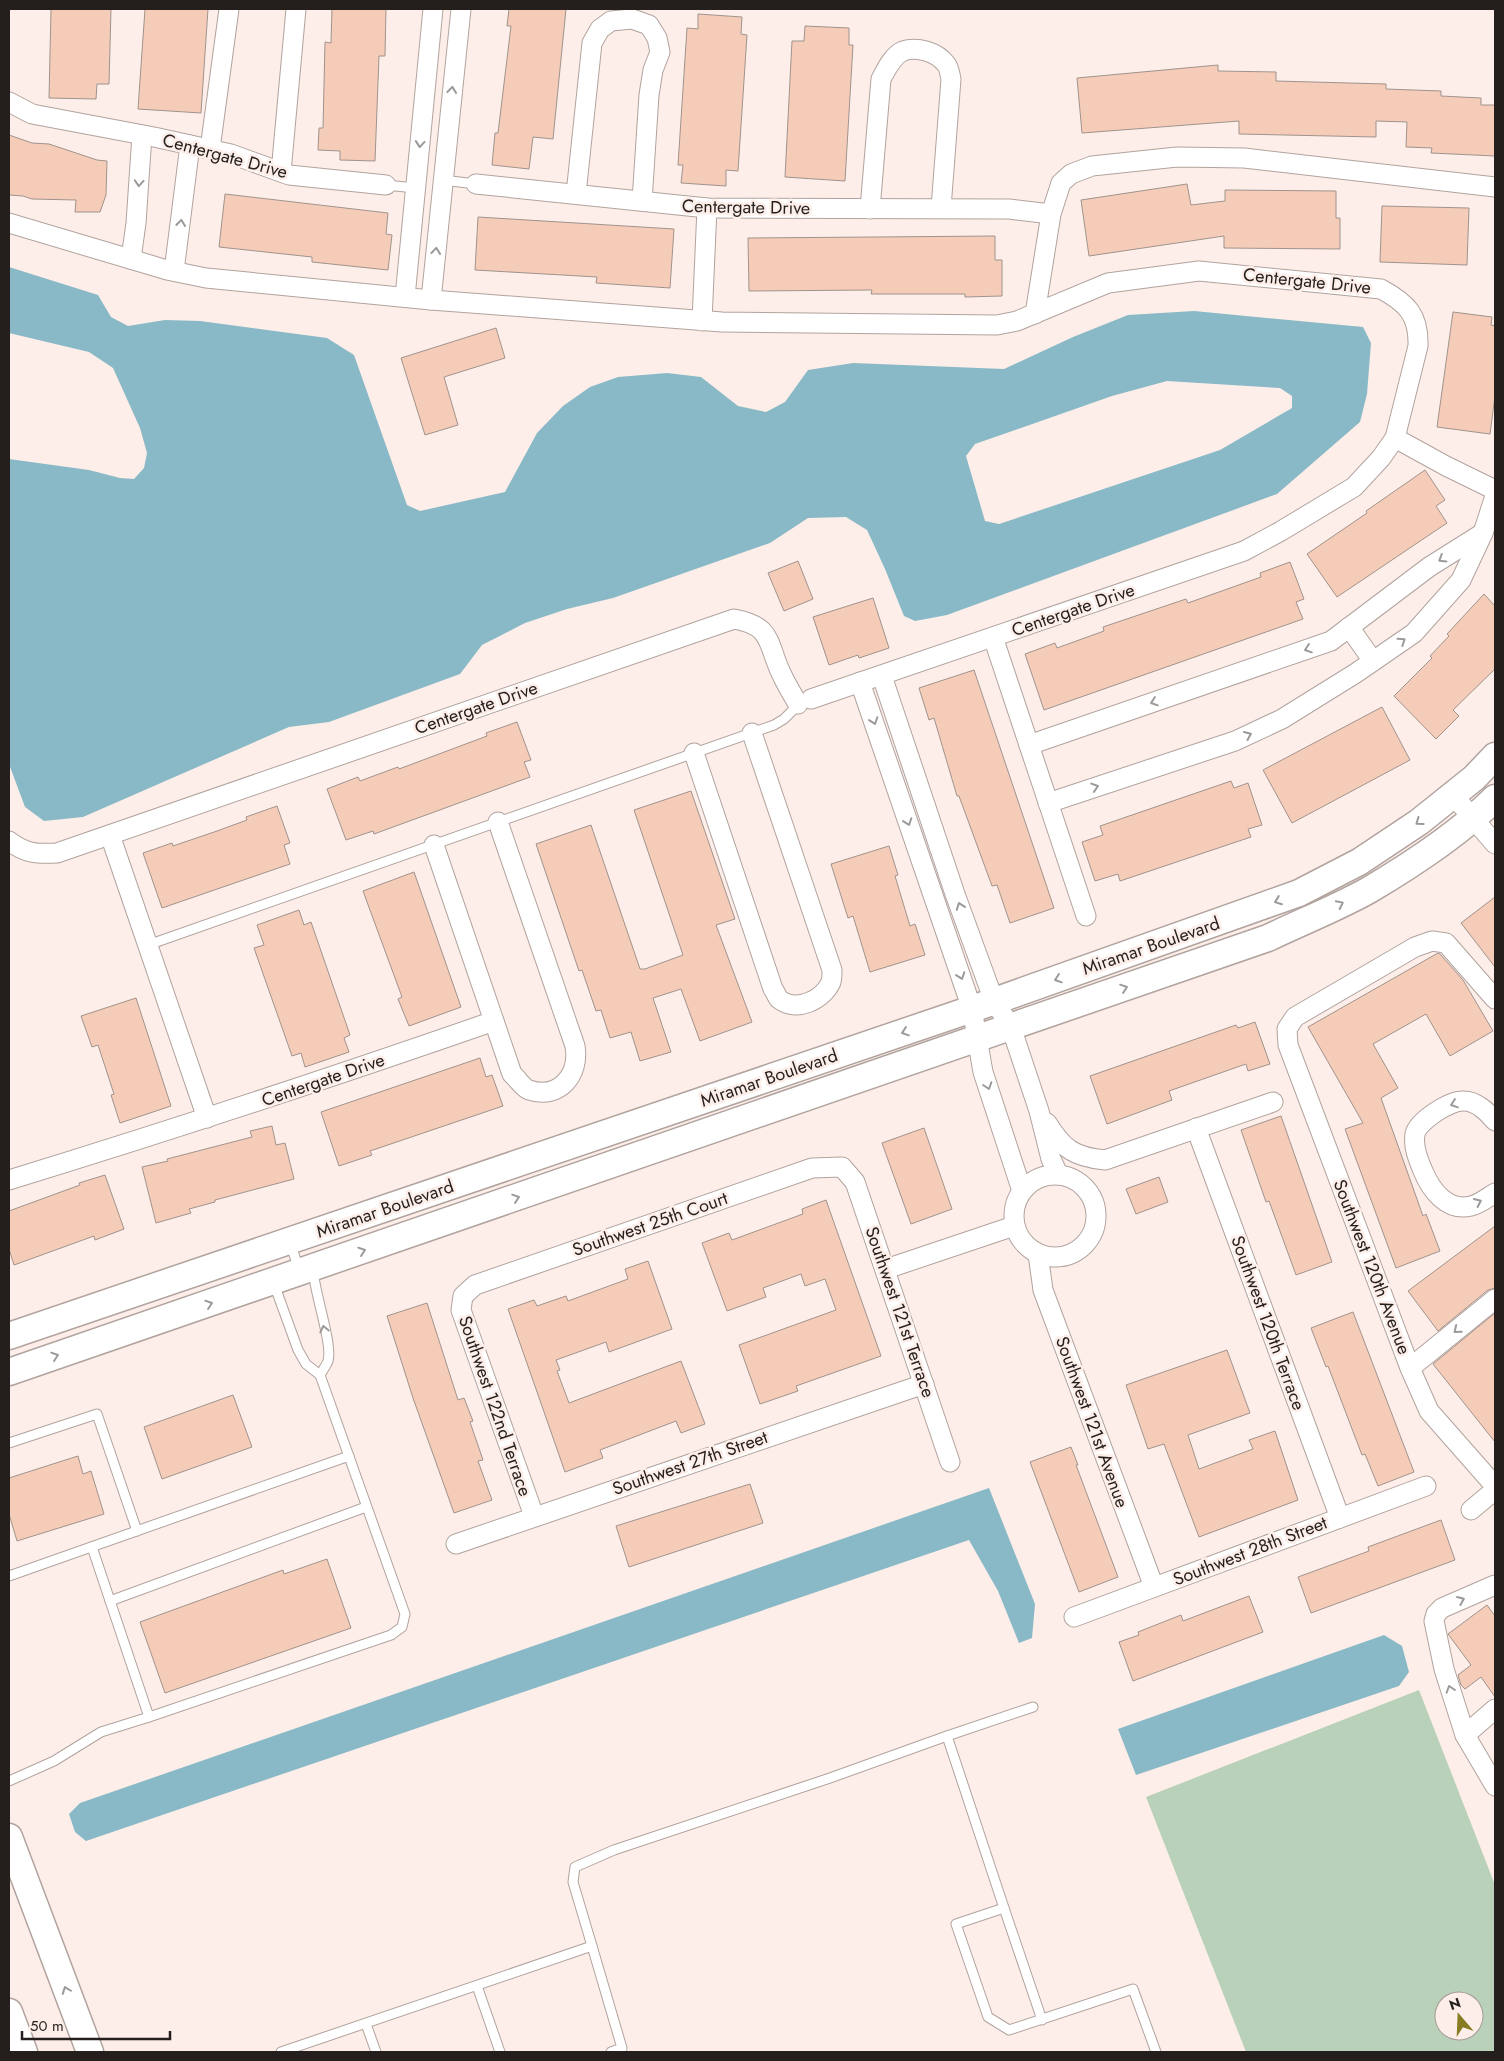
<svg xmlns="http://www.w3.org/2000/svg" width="1504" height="2061" viewBox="0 0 1504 2061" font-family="Jost,sans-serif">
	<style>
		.green { fill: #b9d1b8; fill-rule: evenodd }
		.water { fill: #89b9c6; fill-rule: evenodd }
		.building { fill: #f5ccb8; stroke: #a0938d }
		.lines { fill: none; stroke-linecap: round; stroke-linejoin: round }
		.lane-casing { stroke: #b1a39e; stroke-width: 11 }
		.street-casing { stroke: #b1a39e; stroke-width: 21 }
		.secondary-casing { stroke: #b1a39e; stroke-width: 29 }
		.lane { stroke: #fff; stroke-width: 9 }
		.street { stroke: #fff; stroke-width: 19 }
		.secondary { stroke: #fff; stroke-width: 26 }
		.oneway { stroke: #9c9a99 }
		.labels { text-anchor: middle; stroke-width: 5; stroke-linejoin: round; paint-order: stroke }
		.street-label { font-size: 18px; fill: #241f1d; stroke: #fdeee9 }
	</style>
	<rect width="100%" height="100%" fill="#fdeee9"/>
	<path class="green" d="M1419,1690L1495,1885V2052H1246L1146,1797ZM1444,2001H1474V2031H1444Z"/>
	<g class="water">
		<path d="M9,267L98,295L111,317L128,326L165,320L200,321L327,338L354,355L407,505L420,511L505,492L537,433L563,406L590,387L618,377L667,373L701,377L738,406L766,412L785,402L808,370L853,363L1004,369L1073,337L1128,315L1194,311L1363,327L1371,343L1367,394L1360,422L1277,494L947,615L915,621L904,616L885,569L867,530L846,517L808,518L770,543L613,598L567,609L525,623L482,645L460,674L329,722L289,727L83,817L44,821L25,807L9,764V459L89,470L120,478L134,479L144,468L147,453L140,428L113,368L89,352L9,333ZM1167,381L1280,388L1292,396V408L1220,450L999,524L985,521L966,456L975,444L1112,396Z"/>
		<polygon points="989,1488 1035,1604 1032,1638 1019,1643 998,1591 969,1540 86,1841 75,1832 69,1814 80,1803"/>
		<polygon points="1384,1635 1402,1646 1409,1672 1399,1686 1136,1775 1118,1729"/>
	</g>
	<g class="building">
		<polygon points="51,9 111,9 109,84 97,84 96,99 49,98"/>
		<polygon points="145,9 208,9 201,113 138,109"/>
		<polygon points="332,9 386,9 385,56 379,56 375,161 340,160 340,151 318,150 319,128 323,128 325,42 331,43"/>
		<polygon points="509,9 566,9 553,139 533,137 529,169 492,165 495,133 498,133 511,26 507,26"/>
		<polygon points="698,14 742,17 741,34 747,35 738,171 726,170 726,186 681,183 683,165 678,165 687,28 698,29"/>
		<polygon points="805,26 849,28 849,45 853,45 845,181 785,177 792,41 804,41"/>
		<polygon points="1218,65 1218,71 1276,72 1276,81 1386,84 1386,89 1441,91 1441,96 1481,98 1481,105 1495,105 1495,156 1431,153 1432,148 1406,147 1407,122 1376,121 1376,137 1239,134 1239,121 1082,133 1077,78"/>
		<polygon points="9,135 32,143 49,144 97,160 107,161 106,195 100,212 75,212 76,200 32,199 23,196 9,195"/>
		<polygon points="1187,184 1191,205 1225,201 1225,190 1336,191 1336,218 1340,218 1340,249 1224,248 1224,236 1089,256 1081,200"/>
		<polygon points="225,194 388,213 386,234 392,235 388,270 312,262 312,257 219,247"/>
		<polygon points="1382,206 1469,208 1467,265 1380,262"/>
		<polygon points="478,217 674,229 670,288 596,283 597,277 475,270"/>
		<polygon points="995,236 995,260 1002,260 1002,296 965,297 965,294 871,294 872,290 749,291 748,238"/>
		<polygon points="1453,312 1492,317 1491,325 1495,326 1495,396 1490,434 1437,427"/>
		<polygon points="496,328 505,358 444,377 458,425 425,435 401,358"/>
		<polygon points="1425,470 1445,500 1436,506 1447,523 1337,597 1307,554 1367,513 1366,511"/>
		<polygon points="798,561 813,599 784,611 768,573"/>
		<polygon points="1290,562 1304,599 1296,602 1303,619 1044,710 1025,654 1055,643 1057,648 1104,631 1103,627 1186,599 1188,603 1261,577 1260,573"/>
		<polygon points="1484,594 1495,606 1495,669 1453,710 1459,716 1436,739 1394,696 1432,658 1430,656 1449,636 1447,634"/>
		<polygon points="873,598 889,648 859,658 858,655 829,665 813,617"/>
		<polygon points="974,670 1054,908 1010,923 997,885 992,886 959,796 957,796 934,718 929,720 919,688"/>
		<polygon points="1382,707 1410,760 1292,823 1263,770"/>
		<polygon points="517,722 531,760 524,762 530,777 374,834 373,831 346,840 327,789 358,777 360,781 398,767 399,769 487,736 486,733"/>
		<polygon points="1231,781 1234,788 1248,783 1262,825 1248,829 1251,837 1120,881 1118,874 1095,881 1082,842 1103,835 1100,826"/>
		<polygon points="691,791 735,919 716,925 752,1022 700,1041 681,989 653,998 671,1052 640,1061 631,1032 610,1038 601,1010 596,1011 582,970 579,971 536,844 591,825 640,969 645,969 683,955 634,810"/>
		<polygon points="277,806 290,843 284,845 290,864 162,908 143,853 172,843 173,846 217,831 247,820 246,817"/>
		<polygon points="889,846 898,875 895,876 910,926 915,924 925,955 870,972 853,916 848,918 831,864"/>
		<polygon points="414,872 461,1007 409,1026 398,999 402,997 363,891"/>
		<polygon points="1495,897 1495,967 1461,923"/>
		<polygon points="299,910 304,925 311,922 350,1035 344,1038 349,1052 305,1067 301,1053 292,1056 254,948 264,945 257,925"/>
		<polygon points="1438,953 1440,954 1463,980 1493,1031 1450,1056 1426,1014 1373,1044 1398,1088 1381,1098 1423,1216 1426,1214 1440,1251 1396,1268 1345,1129 1363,1123 1308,1027"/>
		<polygon points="136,998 171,1106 120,1123 111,1095 114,1094 98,1045 92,1047 81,1016"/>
		<polygon points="1255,1022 1270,1064 1248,1071 1246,1064 1169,1091 1172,1100 1107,1124 1090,1076 1236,1025 1238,1028"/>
		<polygon points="480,1058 486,1077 492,1075 503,1106 370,1151 372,1155 339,1166 321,1112"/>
		<polygon points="1281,1116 1332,1262 1296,1275 1269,1201 1266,1202 1241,1130"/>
		<polygon points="272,1126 276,1145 285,1143 294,1179 215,1200 215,1202 189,1209 191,1213 156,1223 142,1167 168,1161 167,1159 252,1137 250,1131"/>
		<polygon points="924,1128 952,1209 911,1224 882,1143"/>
		<polygon points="105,1175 124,1229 95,1240 94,1236 14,1265 9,1249 9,1211 80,1185 79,1183"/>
		<polygon points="1159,1177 1168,1202 1136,1214 1126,1189"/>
		<polygon points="826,1200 881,1356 796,1386 798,1391 760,1404 739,1345 836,1310 825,1279 805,1286 801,1274 763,1288 766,1297 727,1311 702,1243 729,1233 732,1240 803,1214 802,1209"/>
		<polygon points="1495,1226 1495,1288 1488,1290 1438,1331 1408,1291"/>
		<polygon points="648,1261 672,1329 609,1352 606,1342 556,1360 560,1370 557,1371 569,1403 681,1361 705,1424 681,1433 676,1421 600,1450 603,1458 565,1472 508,1309 534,1300 537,1306 566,1296 568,1301 628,1279 625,1269"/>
		<polygon points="427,1303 458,1400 464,1398 473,1421 470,1422 483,1460 478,1461 492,1500 454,1513 413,1398 387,1316"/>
		<polygon points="1353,1312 1414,1472 1378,1486 1365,1454 1362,1455 1328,1366 1326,1367 1311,1328"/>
		<polygon points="1495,1313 1495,1442 1433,1364"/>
		<polygon points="1227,1350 1250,1413 1188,1435 1199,1469 1253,1449 1249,1440 1275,1431 1298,1500 1199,1537 1164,1444 1148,1449 1126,1385"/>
		<polygon points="233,1395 252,1447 162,1479 144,1427"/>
		<polygon points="1071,1447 1078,1465 1076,1465 1118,1577 1079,1592 1030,1462"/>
		<polygon points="78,1456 83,1474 91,1471 104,1514 17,1541 9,1514 9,1478"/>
		<polygon points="750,1484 763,1523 629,1567 616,1526"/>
		<polygon points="1441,1520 1455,1560 1311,1613 1298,1577 1369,1551 1368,1547"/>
		<polygon points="327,1559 351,1628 165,1693 140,1622 283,1570 284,1574"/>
		<polygon points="1249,1596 1263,1632 1133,1681 1119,1642 1139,1635 1138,1632 1181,1615 1183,1621"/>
		<polygon points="1487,1605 1495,1616 1495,1697 1481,1677 1465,1689 1461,1685 1458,1675 1471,1665 1448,1634"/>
	</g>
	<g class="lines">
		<defs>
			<g id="lane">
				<polyline points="443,180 476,184"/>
				<polyline points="386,185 415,188"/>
				<polyline points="148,945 774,725 784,719 799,704"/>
				<polyline points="290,1242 299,1270"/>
				<path d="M313,1269C314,1292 333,1344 328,1361C326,1366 322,1371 320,1375"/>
				<polyline points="9,1443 97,1414 137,1531"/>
				<polyline points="92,1547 149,1717"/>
				<polyline points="9,1576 349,1456"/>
				<polyline points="110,1601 366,1507"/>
				<polyline points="9,1781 54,1761 101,1732 149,1717 391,1635 402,1627 405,1614 320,1375 306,1364 298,1350 274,1284"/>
				<polyline points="1004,1908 947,1736 1033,1707"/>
				<polyline points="592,1946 573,1882 575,1867 614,1850 830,1778 947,1736"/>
				<polyline points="477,1986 500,2052"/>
				<polyline points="1042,2020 1004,1908 956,1924 988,2017 1009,2030 1133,1989 1156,2052"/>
				<polyline points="366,2024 376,2052"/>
				<polyline points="281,2052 592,1946 622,2048 611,2052"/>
			</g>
			<g id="street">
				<polyline points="9,102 32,114 154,137 231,154 289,175 386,185"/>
				<polyline points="210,149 229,9"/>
				<polyline points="281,172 296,9"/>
				<polyline points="476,184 707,208 1009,209 1051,214"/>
				<polyline points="576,194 592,43 600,29 611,21 632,19 649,25 657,38 660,52 653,70 649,95 642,201"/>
				<path d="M870,209L881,79C886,70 892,56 903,51C917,46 937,52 946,64C949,67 950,75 951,79L941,208"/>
				<path d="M9,223L167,270L206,278L431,300L722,322L997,325L1017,321L1108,283L1199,271L1381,289C1407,303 1419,315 1418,346L1395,438L1381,458L1354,487L1281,531L1244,551L811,699"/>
				<polyline points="131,259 136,223 142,135"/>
				<polyline points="174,271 190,145"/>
				<polyline points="405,297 433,9"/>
				<polyline points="431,300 461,9"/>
				<polyline points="1035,314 1051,214 1061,183 1071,174 1092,166 1177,157 1244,158 1495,187"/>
				<polyline points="702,321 707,208"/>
				<polyline points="1395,438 1446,466 1495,490"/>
				<polyline points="1349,627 1373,661"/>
				<polyline points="993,637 1086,916"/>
				<polyline points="882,676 955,894 994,1001 1011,1027 1039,1111 1051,1159 1058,1174"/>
				<polyline points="860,682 972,1009 983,1072 1022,1191"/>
				<polyline points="1029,745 1331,641 1429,567 1483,533"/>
				<path d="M694,753L773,989C775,991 777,997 779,999C796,1013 823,1000 831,982C832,979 832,974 832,970L752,733"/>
				<polyline points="1453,795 1495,844"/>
				<polyline points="1048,803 1235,741 1282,719 1356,673 1414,633 1461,580 1483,533 1495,496"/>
				<polyline points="110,835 207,1118"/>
				<path d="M9,841C26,854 37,854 57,853L734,619C773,626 767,643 781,673C786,684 792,694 798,704"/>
				<path d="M434,845L512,1074C517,1078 523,1088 529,1090C559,1100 580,1075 575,1046L498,822"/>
				<polyline points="1495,999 1446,943 1432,941 1415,947 1295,1017 1287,1029 1288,1045 1410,1368 1429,1411 1495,1486"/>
				<path d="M1495,1121C1488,1112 1476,1101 1464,1101C1450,1100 1418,1121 1415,1134C1413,1147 1418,1159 1423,1171C1431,1190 1447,1212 1471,1206C1480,1204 1488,1197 1495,1193"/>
				<path d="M1047,1123C1063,1149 1074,1157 1105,1160L1273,1102"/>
				<polyline points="1196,1128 1340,1518"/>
				<circle cx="1055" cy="1216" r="41"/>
				<path d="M9,1180C172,1130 333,1077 494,1021"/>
				<polyline points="1038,1254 1043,1290 1154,1587"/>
				<polyline points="886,1269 1014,1226"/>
				<polyline points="1410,1368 1495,1299"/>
				<polyline points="1471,1510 1495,1490"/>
				<polyline points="534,1516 461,1310 463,1296 475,1285 812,1168 842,1167 855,1182 950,1462"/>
				<polyline points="456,1544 924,1384"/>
				<polyline points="1495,1585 1442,1608 1436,1614 1434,1621 1444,1669 1465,1735 1495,1786"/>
				<polyline points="1074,1617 1426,1486"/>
				<polyline points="1465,1735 1495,1709"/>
			</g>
			<g id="secondary">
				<polyline points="9,1336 972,1009 1299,893 1359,862 1419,822 1474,778 1495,756"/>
				<path d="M9,1372L1268,938C1301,922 1337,908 1369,890C1413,864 1459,834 1495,798"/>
				<polyline points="9,1837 90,2052"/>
				<polyline points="9,2012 24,2052"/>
			</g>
		</defs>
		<use href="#lane" class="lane-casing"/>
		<use href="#street" class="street-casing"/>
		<use href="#secondary" class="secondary-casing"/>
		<use href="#lane" class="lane"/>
		<use href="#street" class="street"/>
		<use href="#secondary" class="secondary"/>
	</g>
	<defs><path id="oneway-chevron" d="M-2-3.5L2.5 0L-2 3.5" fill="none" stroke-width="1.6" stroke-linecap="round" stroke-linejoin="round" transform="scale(1.25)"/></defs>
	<g class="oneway">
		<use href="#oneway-chevron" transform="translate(452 90) rotate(-84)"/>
		<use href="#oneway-chevron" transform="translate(420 144) rotate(95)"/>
		<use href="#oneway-chevron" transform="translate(139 183) rotate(94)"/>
		<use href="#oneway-chevron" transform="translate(181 223) rotate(-83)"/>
		<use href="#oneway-chevron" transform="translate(436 251) rotate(-84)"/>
		<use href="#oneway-chevron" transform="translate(1442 559) rotate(148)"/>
		<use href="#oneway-chevron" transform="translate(1402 641) rotate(-34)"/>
		<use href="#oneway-chevron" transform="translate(1308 649) rotate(161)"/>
		<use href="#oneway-chevron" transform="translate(1154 702) rotate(161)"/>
		<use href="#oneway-chevron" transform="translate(874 721) rotate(71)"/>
		<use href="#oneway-chevron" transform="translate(1248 735) rotate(-24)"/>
		<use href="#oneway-chevron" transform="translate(1095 787) rotate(-18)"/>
		<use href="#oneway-chevron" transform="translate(908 822) rotate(71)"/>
		<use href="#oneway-chevron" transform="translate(1419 822) rotate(144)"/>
		<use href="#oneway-chevron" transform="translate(1278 901) rotate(159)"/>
		<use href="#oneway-chevron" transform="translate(1340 904) rotate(-26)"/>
		<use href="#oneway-chevron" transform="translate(960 906) rotate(-110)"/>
		<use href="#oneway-chevron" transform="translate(961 976) rotate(71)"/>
		<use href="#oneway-chevron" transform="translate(1058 979) rotate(161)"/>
		<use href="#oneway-chevron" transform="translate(1124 988) rotate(-19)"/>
		<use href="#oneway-chevron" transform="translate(905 1032) rotate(161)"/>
		<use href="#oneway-chevron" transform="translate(988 1086) rotate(72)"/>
		<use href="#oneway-chevron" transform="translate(1454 1104) rotate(161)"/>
		<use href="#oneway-chevron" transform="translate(516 1198) rotate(-19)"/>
		<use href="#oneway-chevron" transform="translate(1478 1202) rotate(-25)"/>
		<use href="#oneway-chevron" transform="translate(362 1251) rotate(-19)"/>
		<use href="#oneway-chevron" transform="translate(209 1304) rotate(-19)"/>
		<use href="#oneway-chevron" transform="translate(324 1329) rotate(-103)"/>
		<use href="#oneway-chevron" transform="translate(1457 1330) rotate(141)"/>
		<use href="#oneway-chevron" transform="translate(55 1356) rotate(-19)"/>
		<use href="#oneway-chevron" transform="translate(1461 1600) rotate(-23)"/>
		<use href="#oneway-chevron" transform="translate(1450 1689) rotate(-108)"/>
		<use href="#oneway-chevron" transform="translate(66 1990) rotate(-111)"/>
	</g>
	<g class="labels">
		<g class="street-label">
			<text transform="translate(225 156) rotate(15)" y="6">Centergate Drive</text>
			<text transform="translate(746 207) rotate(1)" y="6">Centergate Drive</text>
			<text transform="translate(1307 281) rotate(6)" y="6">Centergate Drive</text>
			<text transform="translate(1073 610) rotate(-19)" y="6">Centergate Drive</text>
			<text transform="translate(476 708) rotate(-19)" y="6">Centergate Drive</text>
			<text transform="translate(1151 946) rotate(-19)" y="6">Miramar Boulevard</text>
			<text transform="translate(769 1078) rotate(-19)" y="6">Miramar Boulevard</text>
			<text transform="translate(323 1080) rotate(-19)" y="6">Centergate Drive</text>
			<text transform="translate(385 1209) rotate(-19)" y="6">Miramar Boulevard</text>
			<text transform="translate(650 1224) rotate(-19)" y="6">Southwest 25th Court</text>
			<text transform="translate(1372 1267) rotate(69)" y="6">Southwest 120th Avenue</text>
			<text transform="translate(900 1312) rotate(71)" y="6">Southwest 121st Terrace</text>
			<text transform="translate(1268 1323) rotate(70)" y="6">Southwest 120th Terrace</text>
			<text transform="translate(495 1406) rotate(71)" y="6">Southwest 122nd Terrace</text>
			<text transform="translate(1092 1422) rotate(70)" y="6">Southwest 121st Avenue</text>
			<text transform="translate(690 1463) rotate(-19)" y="6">Southwest 27th Street</text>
			<text transform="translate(1250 1551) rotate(-21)" y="6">Southwest 28th Street</text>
		</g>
	</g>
	<rect width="1504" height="2061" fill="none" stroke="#241f1d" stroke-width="20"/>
	<g transform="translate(1459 2016) rotate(341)"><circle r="24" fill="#fdeee9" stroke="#a69b97"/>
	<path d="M0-4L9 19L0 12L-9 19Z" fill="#877c22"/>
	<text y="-8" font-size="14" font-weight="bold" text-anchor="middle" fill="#241f1d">N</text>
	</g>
	<path d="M22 2031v8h148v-8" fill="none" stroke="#241f1d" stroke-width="2.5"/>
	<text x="30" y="2031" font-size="15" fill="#241f1d" stroke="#fdeee9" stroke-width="4" paint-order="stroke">50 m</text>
</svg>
